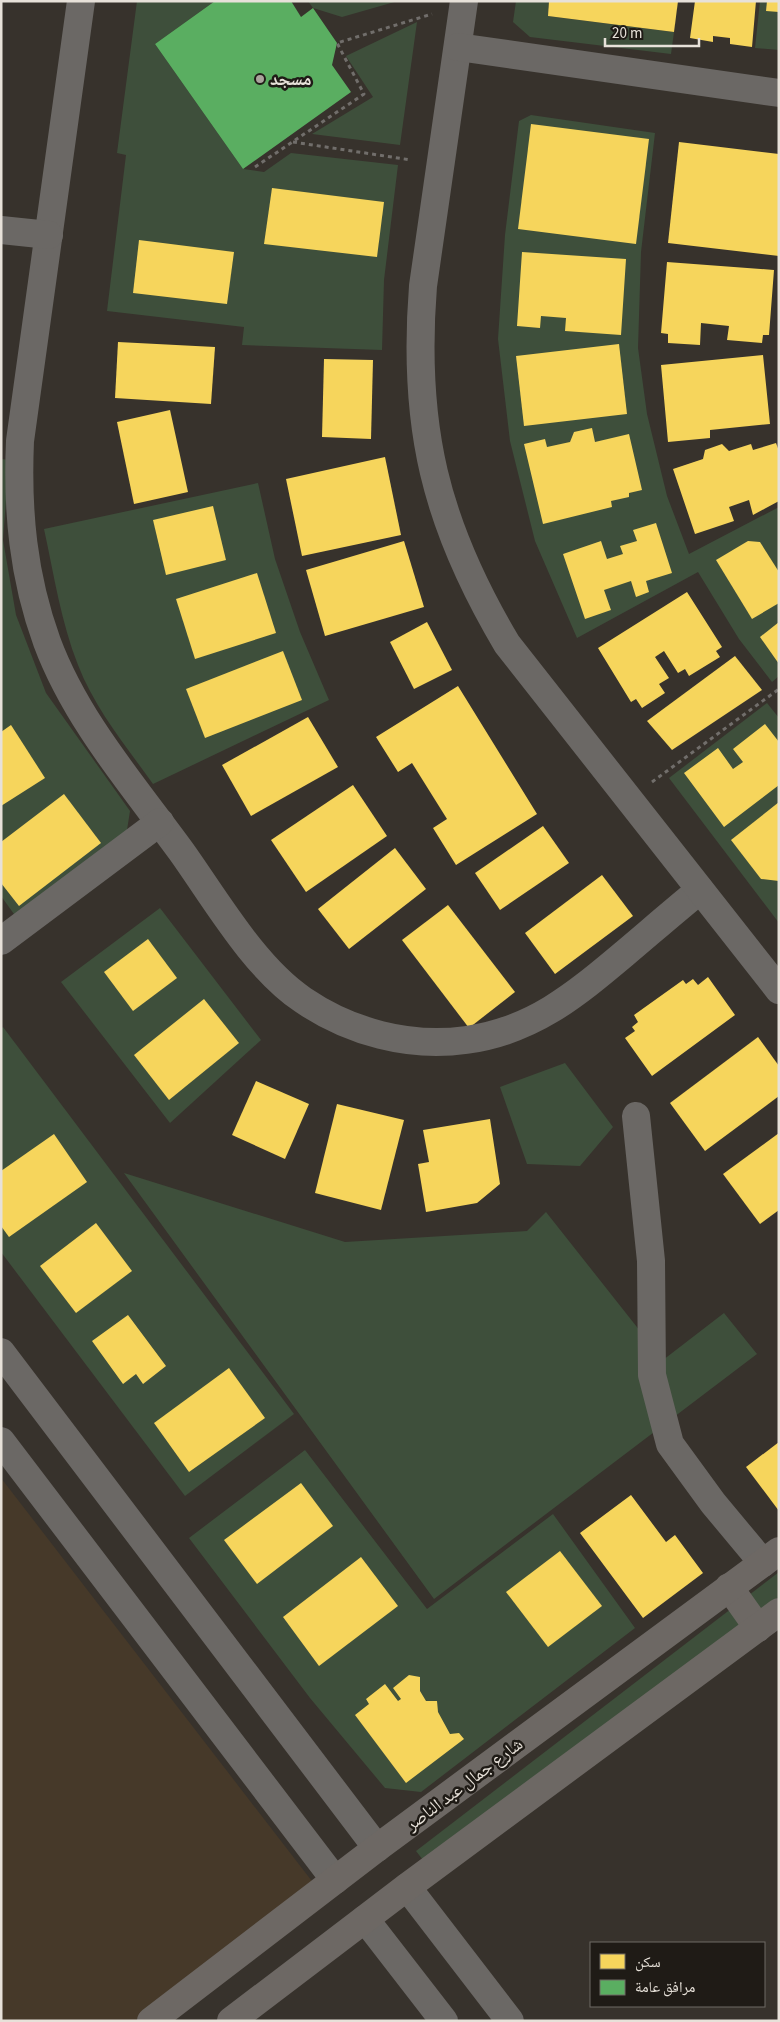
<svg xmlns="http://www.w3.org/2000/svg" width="780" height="2022" viewBox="0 0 780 2022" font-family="'Source Sans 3','Noto Naskh Arabic',sans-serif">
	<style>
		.built { fill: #463929 }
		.green { fill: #3e4f3b }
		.homes { fill: #f6d55c }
		.public { fill: #5aae61 }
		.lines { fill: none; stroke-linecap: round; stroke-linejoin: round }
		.path { stroke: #716e6b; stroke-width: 3; stroke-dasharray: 4 4; stroke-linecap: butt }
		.minor { stroke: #6b6865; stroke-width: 28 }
		.major { stroke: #6d6864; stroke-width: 28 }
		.poi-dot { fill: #a9a49c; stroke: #1f1b16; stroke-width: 2 }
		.labels { text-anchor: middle; stroke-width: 5; stroke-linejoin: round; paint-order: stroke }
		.poi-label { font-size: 18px; font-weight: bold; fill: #e7e1d9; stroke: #1f1b16; text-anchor: start }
		.street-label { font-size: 18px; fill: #e7e1d9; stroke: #1f1b16 }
	</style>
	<rect width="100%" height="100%" fill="#37322c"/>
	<polygon class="built" points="1,1478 328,1902 172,2021 1,2021"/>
	<g class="green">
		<polygon points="137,1 215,1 155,44 243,169 264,172 291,153 398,165 384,280 382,350 242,345 244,327 107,311 126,155 117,153"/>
		<polygon points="308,1 398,1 342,17 313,8"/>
		<polygon points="516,1 549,1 548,16 674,32 671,54 530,37 513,22"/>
		<polygon points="760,1 779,1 779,50 755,48"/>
		<polygon points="417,22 400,145 312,134 373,97 346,56"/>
		<polygon points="531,115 655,133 641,252 638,348 647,414 667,496 689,554 779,507 779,676 772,682 739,639 698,572 577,638 535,541 510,441 498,339 505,235 519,121"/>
		<polygon points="1,459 9,460 3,540 16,615 46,693 130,811 127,830 19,921 1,896"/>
		<path d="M258,483L275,559L300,632L329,700L153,784C126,746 95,709 78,665C61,622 54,575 44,529Z"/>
		<polygon points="767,703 779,718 779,923 669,778"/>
		<polygon points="160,908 261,1040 170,1123 61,982"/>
		<polygon points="3,1027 294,1414 185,1496 1,1252 1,1029"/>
		<polygon points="565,1063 613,1127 580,1166 527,1164 500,1087"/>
		<polygon points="124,1173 345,1242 527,1231 546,1212 663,1360 724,1313 757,1354 434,1599"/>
		<polygon points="305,1450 427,1609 553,1514 635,1628 421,1792 385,1788 310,1698 189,1538"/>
		<polygon points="779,1572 779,1602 430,1869 416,1851"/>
	</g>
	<g class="homes">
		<polygon points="549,1 678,1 674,32 548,16"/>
		<polygon points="695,1 756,1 752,47 730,44 730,38 713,36 713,42 690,38"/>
		<polygon points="767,1 779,1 779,12 766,11"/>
		<polygon points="531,124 649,139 636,244 518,229"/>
		<polygon points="679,142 779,154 779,256 668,243"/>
		<polygon points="272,188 384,202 377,257 264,244"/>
		<polygon points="139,240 234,252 227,304 133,293"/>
		<polygon points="522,252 626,259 621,335 565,331 566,318 541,316 540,328 517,326"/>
		<polygon points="667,262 774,270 769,335 763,335 762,343 727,340 729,326 701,323 700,345 668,343 668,334 661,333"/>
		<polygon points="118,342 215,347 211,404 115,398"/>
		<polygon points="619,344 627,414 524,426 516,356"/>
		<polygon points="763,355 770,424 710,430 710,438 668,442 661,365"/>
		<polygon points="324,359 373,360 371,439 322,437"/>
		<polygon points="170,410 188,492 134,504 117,422"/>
		<polygon points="592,428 595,442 629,434 642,490 629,493 629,497 611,501 612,507 543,524 524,444 545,439 547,447 570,442 574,432"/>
		<polygon points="776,443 779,451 779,501 753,515 749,500 729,507 734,521 695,534 673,469 703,459 705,450 722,444 729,451 751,444 753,450"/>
		<polygon points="385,457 401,535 302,556 286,479"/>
		<polygon points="213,506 226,560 166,575 153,520"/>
		<polygon points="656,523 672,573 646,581 649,592 636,597 631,581 604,590 611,610 585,619 563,554 601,541 607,559 623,554 620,546 637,541 633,530"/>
		<polygon points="404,541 424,607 325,636 306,570"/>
		<polygon points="748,541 760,542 779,572 779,603 752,619 716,560"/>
		<polygon points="257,573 276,633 195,659 176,599"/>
		<polygon points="687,592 722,647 716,651 720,657 689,676 685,669 678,673 664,651 655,657 669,678 659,684 665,693 642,708 636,699 631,702 598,648"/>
		<polygon points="427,622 452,670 414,689 390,642"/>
		<polygon points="779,622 779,664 760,637"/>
		<polygon points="283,651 302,700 205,738 186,689"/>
		<polygon points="735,656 762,690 672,750 647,721"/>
		<polygon points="458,686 537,814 456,865 433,828 447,819 412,763 398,772 376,737"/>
		<polygon points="308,717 338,767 251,816 222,765"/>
		<polygon points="765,724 779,742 779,785 724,827 684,773 718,748 733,769 743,762 733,749"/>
		<polygon points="11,725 45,778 1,806 1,732"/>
		<polygon points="353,785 387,836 306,892 271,840"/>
		<polygon points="64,794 101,843 19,906 1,883 1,842"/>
		<polygon points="779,802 779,881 761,879 731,840"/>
		<polygon points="543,826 569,863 500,910 475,873"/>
		<polygon points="395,848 426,889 349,949 318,909"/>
		<polygon points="602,875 633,916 555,974 525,933"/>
		<polygon points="448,905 515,992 469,1028 402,940"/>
		<polygon points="148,939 177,978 133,1011 104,972"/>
		<polygon points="708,977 735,1015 652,1076 625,1038 635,1031 632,1027 638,1022 634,1015 683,980 686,984 693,979 698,985"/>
		<polygon points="204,999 239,1043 169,1100 134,1055"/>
		<polygon points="758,1037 779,1066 779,1096 705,1151 670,1103"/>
		<polygon points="256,1081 309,1104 285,1159 232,1135"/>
		<polygon points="337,1104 404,1120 381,1210 315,1193"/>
		<polygon points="490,1119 500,1184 477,1203 426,1212 418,1164 429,1162 423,1130"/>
		<polygon points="779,1133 779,1210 760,1224 723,1174"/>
		<polygon points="54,1134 87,1182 9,1237 1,1226 1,1171"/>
		<polygon points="96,1223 132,1271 76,1313 40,1266"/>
		<polygon points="128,1315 166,1366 143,1384 136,1374 123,1384 92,1341"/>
		<polygon points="229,1368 265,1418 189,1472 154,1423"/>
		<polygon points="779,1442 779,1511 746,1467"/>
		<polygon points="301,1483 333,1526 257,1584 224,1540"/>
		<polygon points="631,1495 666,1542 675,1535 703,1573 643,1618 580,1533"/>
		<polygon points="560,1551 602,1606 548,1647 506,1592"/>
		<polygon points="361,1557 398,1606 319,1666 283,1617"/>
		<polygon points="409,1675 420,1677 420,1691 426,1701 437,1701 438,1712 450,1734 459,1733 464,1739 406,1783 355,1715 369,1704 366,1699 385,1684 398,1701 401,1699 393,1688"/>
	</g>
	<polygon class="public" points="215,1 291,1 301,17 313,8 337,43 332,65 351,92 243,169 155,44"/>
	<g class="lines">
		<g class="path">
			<polyline points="293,142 411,160"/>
			<polyline points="255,167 364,94 337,43 432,14"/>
			<polyline points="652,782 779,689"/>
		</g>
		<g class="minor">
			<path d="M81,1L20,441C17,511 23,576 47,642C76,720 133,785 181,851C216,900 254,967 303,1000C350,1032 409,1048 466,1040C532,1031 574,996 624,954C649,933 674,911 700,890"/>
			<path d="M464,1L423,286C412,426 435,523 507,644L779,990"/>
			<polyline points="458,47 779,93"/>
			<polyline points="1,230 49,235"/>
			<polyline points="1,941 160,822"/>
			<polyline points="636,1116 651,1261 652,1375 670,1444 713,1503 763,1563"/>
			<polyline points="1,1352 377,1848"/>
			<polyline points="1,1441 335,1880"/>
			<polyline points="407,1887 510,2021"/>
			<polyline points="365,1919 444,2021"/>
		</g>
		<g class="major">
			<polyline points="729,1587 758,1628"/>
			<polyline points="151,2021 377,1848 779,1551"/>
			<polyline points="231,2021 407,1887 779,1612"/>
		</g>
	</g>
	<circle class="poi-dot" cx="260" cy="79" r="5"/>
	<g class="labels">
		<g class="poi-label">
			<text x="270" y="85">مسجد</text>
		</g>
		<g class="street-label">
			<text transform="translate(464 1784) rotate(-37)" y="6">شارع جمال عبد الناصر</text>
		</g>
	</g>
	<rect width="780" height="2022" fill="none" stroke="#e7e1d9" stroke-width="5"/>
	<rect x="590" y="1942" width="175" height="65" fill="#1f1b16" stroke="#6f6a64"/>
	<rect x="600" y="1954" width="25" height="15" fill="#f6d55c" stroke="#6f6a64"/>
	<text x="635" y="1967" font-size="15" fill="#e7e1d9">سكن</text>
	<rect x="600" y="1980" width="25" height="15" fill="#5aae61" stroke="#6f6a64"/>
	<text x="635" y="1992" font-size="15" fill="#e7e1d9">مرافق عامة</text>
	<path d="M605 38v8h94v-8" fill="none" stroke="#e7e1d9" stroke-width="2.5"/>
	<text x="612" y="38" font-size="15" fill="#e7e1d9" stroke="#1f1b16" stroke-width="4" paint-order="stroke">20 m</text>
</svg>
